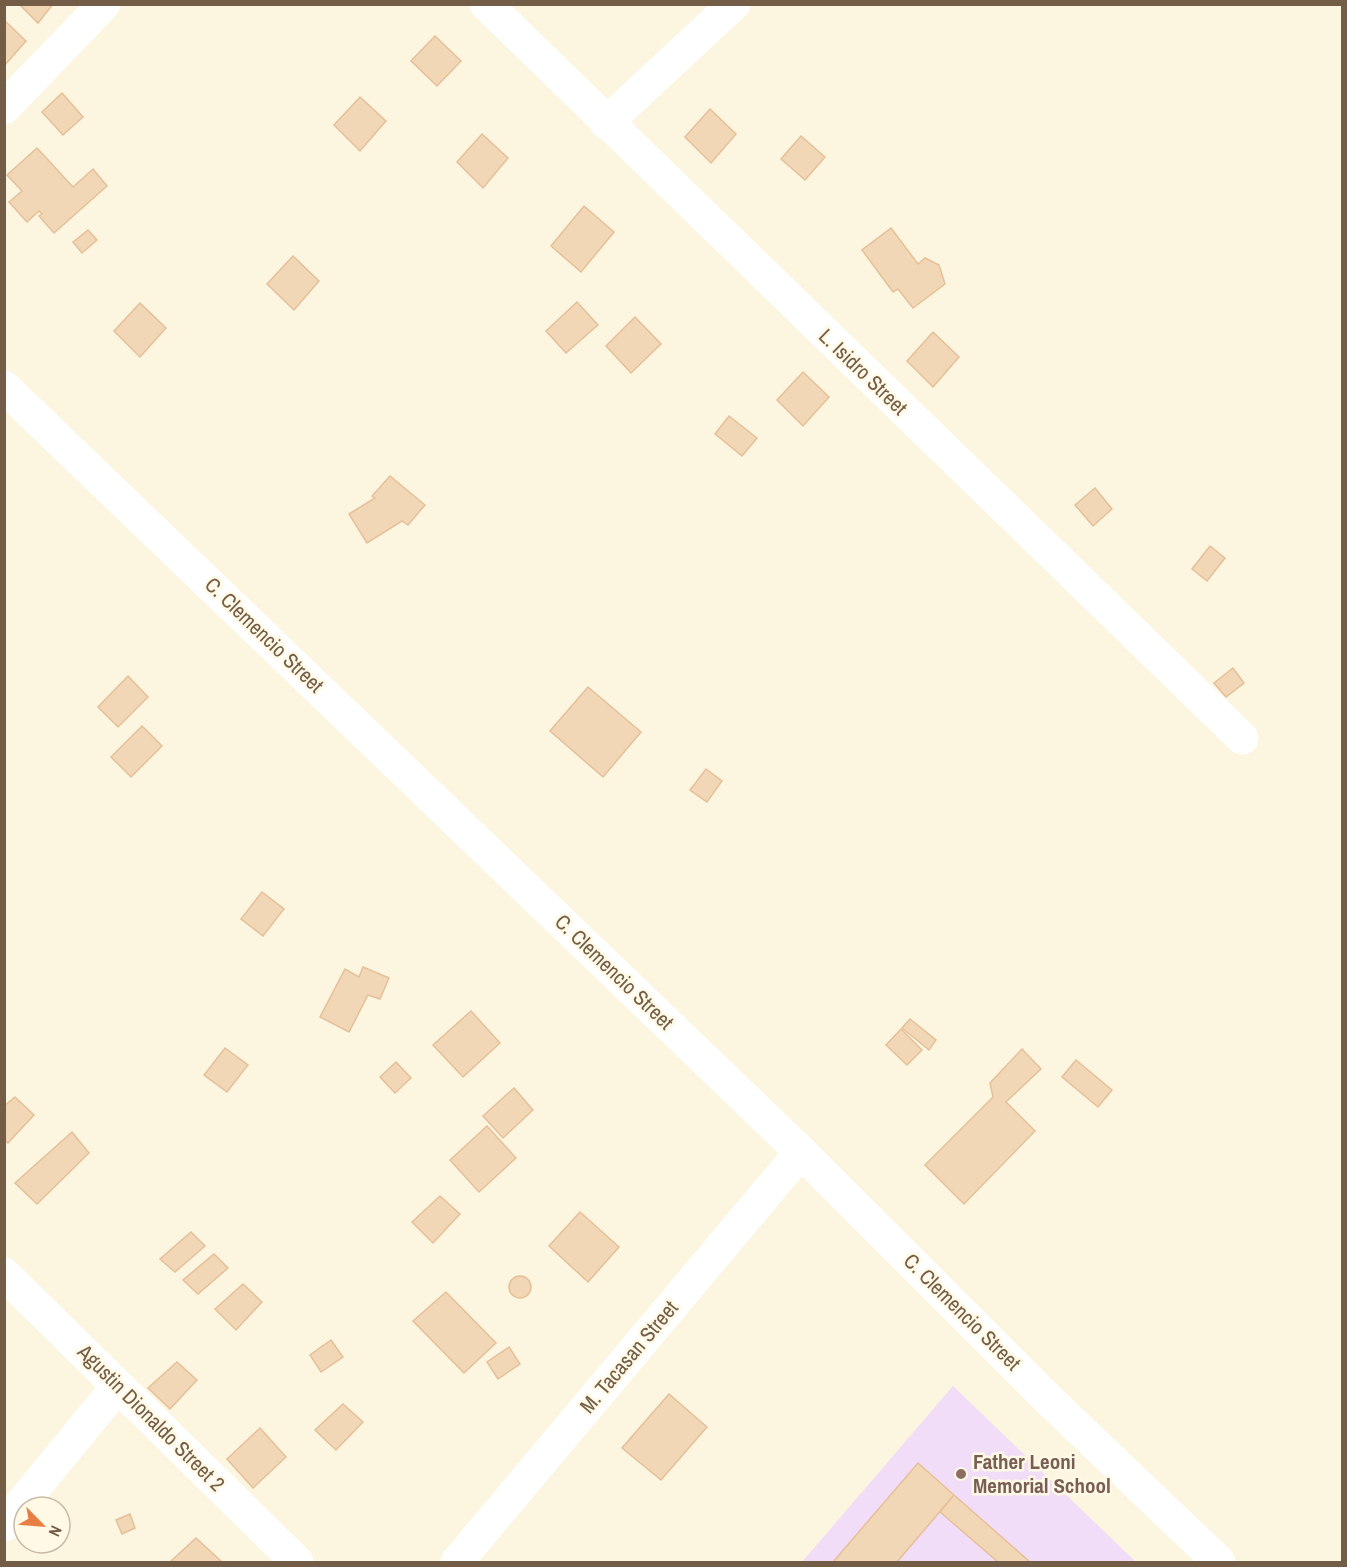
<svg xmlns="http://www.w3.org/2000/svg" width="1347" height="1567" viewBox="0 0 1347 1567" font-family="'Archivo Narrow',sans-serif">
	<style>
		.education { fill: #f2ddf8 }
		.building { fill: #f2d7b7; stroke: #e5c098; stroke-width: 1.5 }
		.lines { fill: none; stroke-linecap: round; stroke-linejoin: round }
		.minor { stroke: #fff; stroke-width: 33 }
		.education-dot { fill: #8d6e63; stroke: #fff9e6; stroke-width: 2 }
		.labels { text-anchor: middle; stroke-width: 5; stroke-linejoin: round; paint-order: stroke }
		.street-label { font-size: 21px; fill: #735d47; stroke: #fff9e6 }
		.education-label { font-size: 21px; font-weight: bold; fill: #785e54; stroke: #fff9e6; text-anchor: start }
	</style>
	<rect width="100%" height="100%" fill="#fcf5e0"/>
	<polygon class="education" points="953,1386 1136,1562 802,1562"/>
	<g class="building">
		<polygon points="19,4 53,4 38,23"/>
		<polygon points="4,20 26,41 4,66"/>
		<polygon points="435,36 461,61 437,86 411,61"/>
		<polygon points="62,93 83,117 63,135 42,112"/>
		<polygon points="360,97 386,121 360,151 334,125"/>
		<polygon points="710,109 736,134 711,163 685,137"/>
		<polygon points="482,134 508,158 483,188 457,162"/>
		<polygon points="801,136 825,157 805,180 781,159"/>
		<polygon points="37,148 73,187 93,169 107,186 54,233 39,216 42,214 39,211 27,222 9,202 22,191 7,175"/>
		<polygon points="584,206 614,232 581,272 551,246"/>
		<polygon points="891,228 918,264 925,258 939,265 945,284 913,308 898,289 893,292 862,250"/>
		<polygon points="88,230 97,240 82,253 73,242"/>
		<polygon points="293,256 319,281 294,310 267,284"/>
		<polygon points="577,302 598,325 566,353 546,331"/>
		<polygon points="140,303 166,328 140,357 114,331"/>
		<polygon points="635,317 661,344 631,373 606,346"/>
		<polygon points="933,332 959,357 933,387 907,361"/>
		<polygon points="803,372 829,397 803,426 777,400"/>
		<polygon points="729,416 757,438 742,456 715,434"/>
		<polygon points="390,476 425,505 408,525 402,521 367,543 349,514 375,498 372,496"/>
		<polygon points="1095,488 1112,509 1093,526 1075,505"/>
		<polygon points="1210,546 1225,558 1207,581 1192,569"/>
		<polygon points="1233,668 1244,683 1226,697 1214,683"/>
		<polygon points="128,676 148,697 118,727 98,707"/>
		<polygon points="588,687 641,732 603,777 550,731"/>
		<polygon points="142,726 162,746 131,777 111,757"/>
		<polygon points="706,769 722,781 707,802 690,790"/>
		<polygon points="262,892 284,909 263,936 241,919"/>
		<polygon points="363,967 389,978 380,999 368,995 349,1032 320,1017 345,969 359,977"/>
		<polygon points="471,1011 500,1043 463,1077 433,1045"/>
		<polygon points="910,1019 936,1040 929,1050 902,1028"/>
		<polygon points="901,1029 922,1050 907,1065 886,1045"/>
		<polygon points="225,1048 248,1065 227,1092 204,1075"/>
		<polygon points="1022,1049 1041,1069 1006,1102 1035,1131 964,1204 925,1165 993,1097 990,1083"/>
		<polygon points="1076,1060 1112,1090 1098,1107 1062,1077"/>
		<polygon points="396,1062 411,1078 395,1093 380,1077"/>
		<polygon points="514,1088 533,1110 503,1138 483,1116"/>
		<polygon points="15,1097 34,1115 8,1143 4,1140 4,1106"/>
		<polygon points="487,1126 516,1158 479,1192 450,1160"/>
		<polygon points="72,1132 89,1153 37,1204 15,1183"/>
		<polygon points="440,1196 460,1214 433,1243 412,1222"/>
		<polygon points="580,1212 619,1247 588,1282 549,1246"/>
		<polygon points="191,1232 205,1246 175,1272 160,1259"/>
		<polygon points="214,1254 228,1268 198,1294 183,1280"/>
		<circle cx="520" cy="1287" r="11"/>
		<polygon points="243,1284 262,1302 236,1330 215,1309"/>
		<polygon points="446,1292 496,1343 464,1373 413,1321"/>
		<polygon points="331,1340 343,1357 321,1372 310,1355"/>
		<polygon points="509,1347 520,1364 498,1379 487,1362"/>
		<polygon points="177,1362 197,1380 170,1409 148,1388"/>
		<polygon points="669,1394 707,1427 661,1480 622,1448"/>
		<polygon points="343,1404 363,1422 336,1450 315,1430"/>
		<polygon points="260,1428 286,1457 253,1488 227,1459"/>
		<polygon points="918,1463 954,1495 897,1562 833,1562"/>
		<polygon points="954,1495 1030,1562 998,1562 940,1512"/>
		<polygon points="130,1514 135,1528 122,1534 116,1520"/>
		<polygon points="196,1538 222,1562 170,1562"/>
	</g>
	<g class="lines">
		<g class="minor">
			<polyline points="486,4 1242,738"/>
			<polyline points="4,108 104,4"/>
			<polyline points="606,123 734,4"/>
			<polyline points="4,387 801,1152 1050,1401 1219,1562"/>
			<polyline points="4,1274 297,1562"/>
			<polyline points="4,1525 118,1386"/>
			<polyline points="457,1562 801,1152"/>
		</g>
	</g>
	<circle class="education-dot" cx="961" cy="1474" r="6"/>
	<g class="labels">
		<g class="street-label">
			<text transform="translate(863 372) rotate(44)" y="7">L. Isidro Street</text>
			<text transform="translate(264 635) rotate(44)" y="7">C. Clemencio Street</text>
			<text transform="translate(614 972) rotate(44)" y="7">C. Clemencio Street</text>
			<text transform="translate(962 1312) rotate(45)" y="7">C. Clemencio Street</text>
			<text transform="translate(629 1357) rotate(-50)" y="7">M. Tacasan Street</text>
			<text transform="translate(151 1418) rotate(45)" y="7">Agustin Dionaldo Street 2</text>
		</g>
		<g class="education-label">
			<text x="973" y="1469">Father Leoni<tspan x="973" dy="24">Memorial School</tspan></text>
		</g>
	</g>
	<rect width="1347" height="1567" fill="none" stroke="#735d47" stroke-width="12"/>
	<g transform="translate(42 1525) rotate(115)"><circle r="28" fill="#fff9e6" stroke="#c7bba6" stroke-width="1.5"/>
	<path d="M0-4.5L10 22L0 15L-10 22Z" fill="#e97e43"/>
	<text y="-9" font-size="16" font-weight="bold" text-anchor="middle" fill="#735d47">N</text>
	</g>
</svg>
